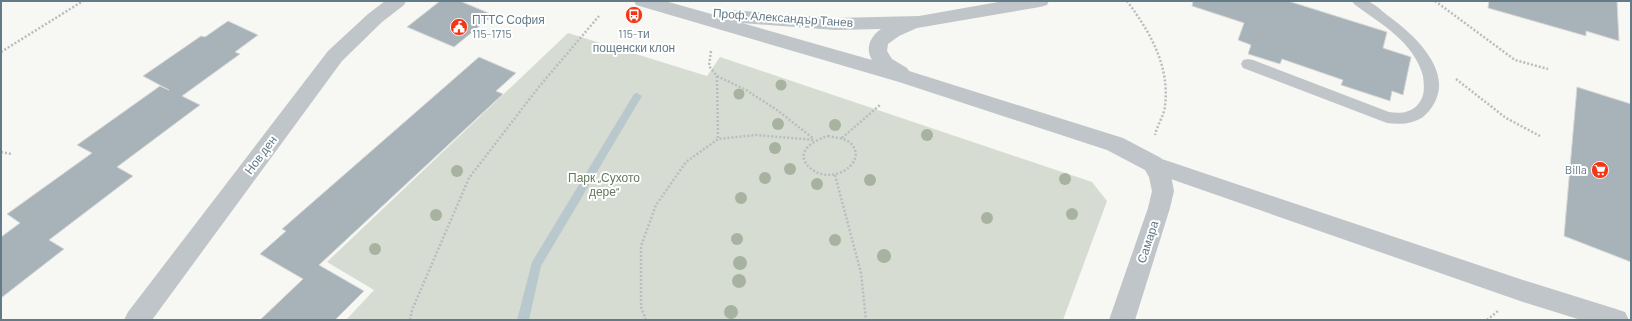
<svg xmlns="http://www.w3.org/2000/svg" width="1632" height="321" viewBox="0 0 1632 321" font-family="Barlow,sans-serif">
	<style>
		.green { fill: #d7dcd2 }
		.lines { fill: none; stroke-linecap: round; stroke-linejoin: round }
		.stream { fill: #b9c8cc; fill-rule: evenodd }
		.building { fill: #a7b3b8; stroke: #d8d8d6 }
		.path { stroke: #b9bdc0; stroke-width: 2.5; stroke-dasharray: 2 2; stroke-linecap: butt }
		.service { fill: #bfc5c8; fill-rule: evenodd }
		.minor { fill: #bfc5c8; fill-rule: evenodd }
		.tertiary { fill: #bfc5c8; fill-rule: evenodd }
		.tree { fill: #a7b2a1 }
		.labels { text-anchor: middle; stroke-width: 4; stroke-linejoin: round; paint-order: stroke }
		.street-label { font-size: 12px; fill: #637a87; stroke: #fff }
		.poi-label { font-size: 12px; fill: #637a87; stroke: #fff; text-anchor: start }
		.park-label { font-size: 12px; fill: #66795e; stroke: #fff }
	</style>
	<rect width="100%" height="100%" fill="#f7f7f3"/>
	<polygon class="green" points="568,33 707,76 720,57 1092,182 1107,201 1063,320 346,320 374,290 327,262"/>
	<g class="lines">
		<polygon class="stream" points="637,93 642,96 541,266 529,320 517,320 532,262 634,94"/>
	</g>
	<g class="building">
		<polygon points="440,1 460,1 493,15 454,47 407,27"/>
		<polygon points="1193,1 1288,1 1387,32 1383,48 1411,57 1403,95 1392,91 1390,101 1341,85 1343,80 1282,59 1280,64 1248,54 1251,45 1238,40 1244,23 1192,6"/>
		<polygon points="1489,1 1617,1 1619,41 1586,31 1586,36 1488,8"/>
		<polygon points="228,21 258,35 235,52 240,54 182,96 200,105 117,167 133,176 49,240 64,249 1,298 1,237 20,223 7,214 92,153 77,145 160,86 169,90 143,76 201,36 205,37"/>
		<polygon points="479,57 516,73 496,91 503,94 319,265 364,291 335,320 260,320 303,279 260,254 286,231 282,229"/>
		<polygon points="1577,87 1631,104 1631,262 1564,236"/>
	</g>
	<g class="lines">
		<g class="path">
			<path d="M1127,1C1150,32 1170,66 1165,106C1164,116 1157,125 1155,135"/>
			<polyline points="1435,1 1515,60 1548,69"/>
			<polyline points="711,51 709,66 717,76 746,90 777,110 814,139"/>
			<polyline points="1,52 83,1"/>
			<polyline points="717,76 718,139"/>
			<polyline points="1456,79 1506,118 1540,136"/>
			<path d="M828,136C836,138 848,138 853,146C866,165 829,187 809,167C794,152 814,140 828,136Z"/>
			<polyline points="842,138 881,104"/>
			<polyline points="1,152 11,154"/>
			<polyline points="835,175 861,273 866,320"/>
			<polyline points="410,320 412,310 469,178 538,88 599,16"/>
			<polyline points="646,320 641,307 641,246 656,205 686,162 718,139 756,135 815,140"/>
			<polyline points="1487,320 1498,311"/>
		</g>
		<path class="service" d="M1352,1C1357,1 1363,0 1367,1C1374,3 1382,11 1387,15C1415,35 1459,75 1429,111C1419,124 1402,125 1387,123L1243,68L1241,64L1243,60L1248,59L1253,60L1389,112C1401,114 1414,113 1421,100C1425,93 1424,84 1423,76C1414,42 1381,24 1354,4Z"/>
		<g class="minor">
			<polygon points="385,1 406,1 404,5 382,22 342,61 152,320 124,320 128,312 328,51 368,14"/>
			<polygon points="1153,156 1523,280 1616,309 1625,312 1629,320 1581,320 1523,302 1145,170 1142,164 1145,158"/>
		</g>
		<path class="tertiary" d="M634,1H665L722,17L721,16L724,12L731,10L835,18L919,16L1004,1H1049L1047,5L1040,7L917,28L899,36L888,44L887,51L892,59L907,68L909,71L1123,138L1161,158L1171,176L1174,191L1170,208L1135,320H1109L1148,208L1152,191L1149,177L1145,170L1107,150L899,82L636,5ZM742,23L835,30L881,29C870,37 865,48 872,60Z"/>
	</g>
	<g class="tree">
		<circle cx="781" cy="85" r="5.5"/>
		<circle cx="739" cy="94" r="5.5"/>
		<circle cx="778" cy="124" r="6"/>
		<circle cx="835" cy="125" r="6"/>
		<circle cx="927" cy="135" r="6"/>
		<circle cx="775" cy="148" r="6"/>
		<circle cx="790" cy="169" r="6"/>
		<circle cx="457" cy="171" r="6"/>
		<circle cx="765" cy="178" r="6"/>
		<circle cx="1065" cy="179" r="6"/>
		<circle cx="870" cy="180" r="6"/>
		<circle cx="817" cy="184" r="6"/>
		<circle cx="741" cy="198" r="6"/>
		<circle cx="1072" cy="214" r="6"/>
		<circle cx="436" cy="215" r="6"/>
		<circle cx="987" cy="218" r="6"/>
		<circle cx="737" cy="239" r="6"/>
		<circle cx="835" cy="240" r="6"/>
		<circle cx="375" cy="249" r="6"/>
		<circle cx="884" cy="256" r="7"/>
		<circle cx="740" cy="263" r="7"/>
		<circle cx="739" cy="281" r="7"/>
		<circle cx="731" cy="312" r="7"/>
	</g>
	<defs>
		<symbol id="bus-disc" viewBox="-11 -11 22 22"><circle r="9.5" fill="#f43616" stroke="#fff"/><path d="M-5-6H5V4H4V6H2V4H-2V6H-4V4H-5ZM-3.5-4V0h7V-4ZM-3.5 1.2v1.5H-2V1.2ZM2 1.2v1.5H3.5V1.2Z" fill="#fff"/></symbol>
		<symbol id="civic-disc" viewBox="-11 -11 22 22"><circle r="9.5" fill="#f43616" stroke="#fff"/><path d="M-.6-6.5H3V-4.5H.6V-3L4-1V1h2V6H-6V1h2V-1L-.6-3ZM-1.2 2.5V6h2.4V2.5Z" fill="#fff"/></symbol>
		<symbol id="supermarket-disc" viewBox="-11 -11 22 22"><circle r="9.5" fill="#f43616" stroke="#fff"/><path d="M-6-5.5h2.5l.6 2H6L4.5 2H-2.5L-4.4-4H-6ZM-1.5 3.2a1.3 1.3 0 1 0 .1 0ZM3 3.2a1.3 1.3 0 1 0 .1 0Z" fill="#fff"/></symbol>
	</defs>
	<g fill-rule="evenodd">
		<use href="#bus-disc" x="624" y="5" width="20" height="20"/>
		<use href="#civic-disc" x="449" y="17" width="20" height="20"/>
		<use href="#supermarket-disc" x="1590" y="160" width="20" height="20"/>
	</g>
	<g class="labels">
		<g class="street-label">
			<text transform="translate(783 18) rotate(4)" y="4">Проф. Александър Танев</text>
			<text transform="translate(261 155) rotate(-53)" y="4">Нов ден</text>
			<text transform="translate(1148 242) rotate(-72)" y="4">Самара</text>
		</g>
		<g class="poi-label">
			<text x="472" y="24">ПТТС София<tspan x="472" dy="14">115-1715</tspan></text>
			<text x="634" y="38" text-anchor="middle">115-ти<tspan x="634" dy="14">пощенски клон</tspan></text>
			<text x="1587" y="174" text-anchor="end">Billa</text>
		</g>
		<g class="park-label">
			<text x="604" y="182">Парк „Сухото<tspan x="604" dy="14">дере“</tspan></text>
		</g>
	</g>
	<rect width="1632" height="321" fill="none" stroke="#637a87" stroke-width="4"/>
</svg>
